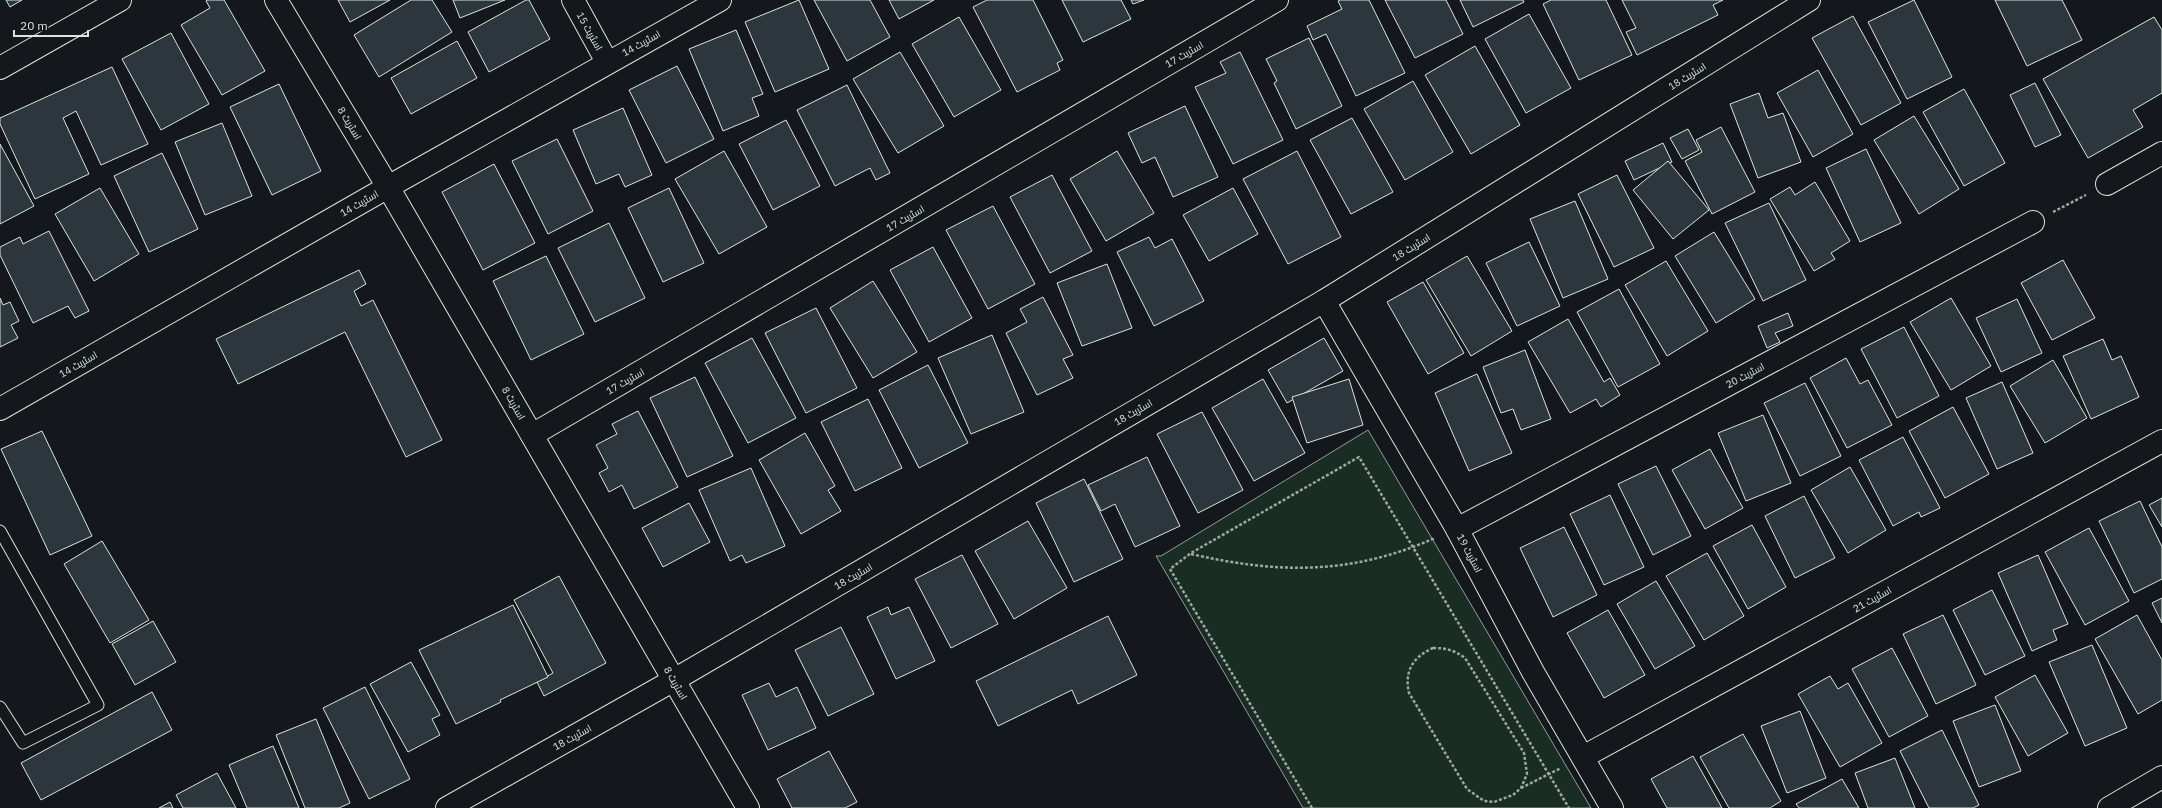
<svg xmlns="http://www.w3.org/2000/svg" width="2162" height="808" viewBox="0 0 2162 808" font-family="'IBM Plex Sans',Cairo,sans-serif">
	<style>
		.green { fill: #1a2d24; stroke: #939e99 }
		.building { fill: #2c363c; stroke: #d8e6dc }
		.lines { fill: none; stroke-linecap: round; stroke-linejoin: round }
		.lane-casing { stroke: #d8e6dc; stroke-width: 13 }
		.street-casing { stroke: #d8e6dc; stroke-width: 24 }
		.secondary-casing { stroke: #d8e6dc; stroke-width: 24 }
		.path { stroke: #9da8a2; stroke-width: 2.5; stroke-dasharray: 3 2; stroke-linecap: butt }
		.lane { stroke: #14181c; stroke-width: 11 }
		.street { stroke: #14181c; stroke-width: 22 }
		.secondary { stroke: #14181c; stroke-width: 22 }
		.labels { text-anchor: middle; stroke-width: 3; stroke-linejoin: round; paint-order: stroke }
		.street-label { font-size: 10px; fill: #d8e6dc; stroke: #14181c }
	</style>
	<rect width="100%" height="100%" fill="#14181c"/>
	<polygon class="green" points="1368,430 1591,808 1303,808 1156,556 1161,556"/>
	<g class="building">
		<polygon points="6,0 22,0 10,7"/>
		<polygon points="207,0 224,0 265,71 222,95 181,25 210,8 206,1"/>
		<polygon points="338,0 390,0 350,22"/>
		<polygon points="411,0 432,0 452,32 379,77 354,35"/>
		<polygon points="453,0 505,0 460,18"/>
		<polygon points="526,0 529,0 550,39 489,72 468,32"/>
		<polygon points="799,0 829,69 775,92 745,22"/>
		<polygon points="814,0 870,0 890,37 847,61"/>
		<polygon points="889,0 934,0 899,19"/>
		<polygon points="987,0 1033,0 1063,60 1057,63 1060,70 1017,92 973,7"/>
		<polygon points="1062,0 1121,0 1131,19 1083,42"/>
		<polygon points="1131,0 1144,0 1133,4"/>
		<polygon points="1340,0 1369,0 1405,73 1356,96 1326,34 1313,40 1307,26 1342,9 1338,1"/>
		<polygon points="1385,0 1446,0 1463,34 1415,58"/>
		<polygon points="1460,0 1523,0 1524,2 1473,27"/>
		<polygon points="1551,0 1606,0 1632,55 1579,80 1543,4"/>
		<polygon points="1622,0 1723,0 1713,5 1718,15 1637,55 1626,32 1636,28"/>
		<polygon points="1914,0 1952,77 1907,99 1868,22"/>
		<polygon points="1995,0 2062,0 2082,40 2027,66"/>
		<polygon points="1529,14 1571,88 1526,113 1485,39"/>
		<polygon points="1853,16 1901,103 1861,125 1812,38"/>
		<polygon points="959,17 1001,90 954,117 912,44"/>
		<polygon points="2154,17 2162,30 2162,93 2133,110 2143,127 2088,158 2043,79"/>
		<polygon points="736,30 763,94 752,98 759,116 723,131 689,49"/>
		<polygon points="171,33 209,104 161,130 122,59"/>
		<polygon points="1309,38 1342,106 1296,129 1274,83 1277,81 1266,59"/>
		<polygon points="457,41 477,78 411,114 391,78"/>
		<polygon points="1475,46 1520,125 1471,154 1425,75"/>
		<polygon points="900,52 944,126 898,153 853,79"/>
		<polygon points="1240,52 1283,140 1233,164 1195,87 1226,73 1220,62"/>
		<polygon points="677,66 714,139 666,163 629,90"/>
		<polygon points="112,67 148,144 101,165 76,111 63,118 89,174 35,199 0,124 0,118"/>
		<polygon points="1818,70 1853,134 1813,157 1777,93"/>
		<polygon points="1413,81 1453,152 1405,180 1364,109"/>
		<polygon points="2035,83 2061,135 2035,147 2010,95"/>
		<polygon points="279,84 321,171 272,195 230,107"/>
		<polygon points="847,85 890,173 876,180 870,168 835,186 797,110"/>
		<polygon points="1964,89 2005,163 1964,186 1923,112"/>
		<polygon points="1759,93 1768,118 1783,113 1801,162 1758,178 1730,104"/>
		<polygon points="1185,106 1218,177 1173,197 1155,157 1142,163 1128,133"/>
		<polygon points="623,108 652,175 625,187 619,174 596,184 573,130"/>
		<polygon points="1914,116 1959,189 1919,214 1874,140"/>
		<polygon points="1352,118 1393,192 1351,214 1310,140"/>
		<polygon points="786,120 820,186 773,210 739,144"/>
		<polygon points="222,123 252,196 205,215 175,142"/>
		<polygon points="1721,127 1755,192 1712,214 1685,161 1702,152 1696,140"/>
		<polygon points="1688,129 1699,150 1682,159 1670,138"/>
		<polygon points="557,139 593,211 548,234 512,161"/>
		<polygon points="1663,143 1672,162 1634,180 1625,161"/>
		<polygon points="0,144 34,206 0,224"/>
		<polygon points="1866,149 1901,223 1860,242 1826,168"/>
		<polygon points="724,151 767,227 719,254 675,179"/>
		<polygon points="1117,151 1154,213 1106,241 1070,179"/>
		<polygon points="1297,151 1341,237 1288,264 1243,179"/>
		<polygon points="162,153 198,229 149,252 114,176"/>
		<polygon points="1668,161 1709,210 1673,239 1633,190"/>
		<polygon points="494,164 535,243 483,270 442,192"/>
		<polygon points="1052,175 1092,251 1050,273 1010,197"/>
		<polygon points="1617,175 1654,248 1614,267 1578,194"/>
		<polygon points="1815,182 1850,241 1831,253 1835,259 1814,271 1770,199 1790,187 1795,195"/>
		<polygon points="100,188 139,254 94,281 55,214"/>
		<polygon points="669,188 704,263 663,282 628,208"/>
		<polygon points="1233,188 1258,234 1209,261 1183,215"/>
		<polygon points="1575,201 1608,279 1563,298 1530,219"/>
		<polygon points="1769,203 1806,280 1763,301 1725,223"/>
		<polygon points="993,206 1035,284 988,309 946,230"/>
		<polygon points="609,223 645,298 595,322 558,248"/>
		<polygon points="49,231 89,311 75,318 68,306 33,323 0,255 0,247 20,237 23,244"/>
		<polygon points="1714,232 1755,299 1716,323 1675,256"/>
		<polygon points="1149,237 1155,248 1172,239 1204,301 1154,326 1117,252"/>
		<polygon points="1529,242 1560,306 1517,326 1486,263"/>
		<polygon points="933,247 972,318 929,342 890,270"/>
		<polygon points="546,256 584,334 531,360 493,281"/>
		<polygon points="1467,256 1512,331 1471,356 1426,280"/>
		<polygon points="2063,260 2095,318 2052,340 2021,283"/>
		<polygon points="1666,261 1708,331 1667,356 1625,285"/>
		<polygon points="1107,264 1132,328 1082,346 1057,283"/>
		<polygon points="359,270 366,284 354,291 361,306 373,300 442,440 406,457 345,332 238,384 216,339"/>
		<polygon points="873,281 917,352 873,378 830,308"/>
		<polygon points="1423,282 1464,353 1428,374 1387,302"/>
		<polygon points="1619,289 1660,364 1618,387 1577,312"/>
		<polygon points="1043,297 1073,355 1063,359 1073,378 1037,395 1006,333 1027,322 1020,309"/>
		<polygon points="0,298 3,305 10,302 19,321 11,325 18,338 0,347"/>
		<polygon points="1951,298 1991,366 1951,390 1910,322"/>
		<polygon points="2017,299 2042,353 2001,372 1976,318"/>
		<polygon points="816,308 857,388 806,413 765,333"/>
		<polygon points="1788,313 1793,326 1775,333 1780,342 1767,348 1758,326"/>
		<polygon points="1568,319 1604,382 1610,378 1620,395 1601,407 1596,399 1570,413 1528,342"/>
		<polygon points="1904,327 1939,396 1897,418 1861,349"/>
		<polygon points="992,335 1024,412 971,434 938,358"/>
		<polygon points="752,338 796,418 748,443 705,363"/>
		<polygon points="1324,338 1343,371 1287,403 1268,370"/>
		<polygon points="2103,339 2112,360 2121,356 2139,397 2091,419 2063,356"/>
		<polygon points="1525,350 1551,419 1521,430 1513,409 1501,413 1483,367"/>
		<polygon points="1846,358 1860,384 1868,380 1892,425 1847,448 1810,378"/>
		<polygon points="2053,360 2087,418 2045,443 2010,386"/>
		<polygon points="928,365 968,443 919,468 879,390"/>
		<polygon points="1477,374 1512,453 1469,471 1435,393"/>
		<polygon points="695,377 733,456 687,477 650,398"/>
		<polygon points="1263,379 1305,453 1254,481 1212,408"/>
		<polygon points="1349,379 1363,425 1307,443 1292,397"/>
		<polygon points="2002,382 2033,453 1997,469 1966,398"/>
		<polygon points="1805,383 1841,456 1800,476 1764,403"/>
		<polygon points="868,399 902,468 855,491 821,422"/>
		<polygon points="1953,407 1989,474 1945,498 1909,431"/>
		<polygon points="638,411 678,487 634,509 622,485 609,492 599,473 608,468 596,445 617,434 612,424"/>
		<polygon points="1202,412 1243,490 1198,513 1157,434"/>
		<polygon points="1763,415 1791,483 1746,501 1718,433"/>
		<polygon points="42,431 92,536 50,555 1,449"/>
		<polygon points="805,433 835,486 828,490 841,511 801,534 759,460"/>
		<polygon points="1903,437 1940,508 1921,517 1919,512 1893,526 1859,460"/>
		<polygon points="1710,449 1743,508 1705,529 1672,470"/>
		<polygon points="1147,457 1180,526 1135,547 1115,504 1101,511 1088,485"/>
		<polygon points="1656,466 1691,536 1653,555 1618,484"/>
		<polygon points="1850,467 1886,530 1848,553 1811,490"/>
		<polygon points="751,468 785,546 746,563 742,555 730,561 699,490"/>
		<polygon points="1084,479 1123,559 1074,582 1036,503"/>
		<polygon points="1610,495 1644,567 1604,585 1570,514"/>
		<polygon points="1804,496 1835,558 1795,578 1765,516"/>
		<polygon points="2162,498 2162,527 2149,505"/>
		<polygon points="2140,501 2162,547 2162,579 2134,593 2099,521"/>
		<polygon points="689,503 710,542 663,567 642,528"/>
		<polygon points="1028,521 1067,588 1014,619 975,551"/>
		<polygon points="1752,525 1786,587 1748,609 1713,546"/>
		<polygon points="1564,527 1597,595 1553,617 1520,548"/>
		<polygon points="2089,528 2129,601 2085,625 2045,552"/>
		<polygon points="102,541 149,620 110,643 64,564"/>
		<polygon points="1707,553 1744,616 1704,640 1666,576"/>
		<polygon points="962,555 998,624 951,648 915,579"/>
		<polygon points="2038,555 2068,624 2053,630 2057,640 2032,651 1998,573"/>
		<polygon points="559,576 606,663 544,696 537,682 553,673 514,600"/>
		<polygon points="1656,581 1695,646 1655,669 1617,604"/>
		<polygon points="1992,590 2025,656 1985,675 1953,610"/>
		<polygon points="2162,598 2162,623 2152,603"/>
		<polygon points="513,605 548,677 500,700 501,702 456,724 419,650"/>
		<polygon points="888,607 891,615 909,607 935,661 896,679 867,617"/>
		<polygon points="1608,610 1645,675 1604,698 1567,633"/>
		<polygon points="1943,615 1976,685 1936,704 1903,634"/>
		<polygon points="2137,615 2162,660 2162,700 2138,714 2095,639"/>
		<polygon points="1108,616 1137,675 1078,704 1072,690 998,726 976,681"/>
		<polygon points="153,621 176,662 135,685 112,644"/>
		<polygon points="841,627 874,694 828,716 795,650"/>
		<polygon points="2092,645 2127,728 2085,746 2049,662"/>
		<polygon points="1892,648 1928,716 1889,737 1852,669"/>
		<polygon points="411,662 440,715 432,719 440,735 408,752 370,684"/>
		<polygon points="2035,675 2068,733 2028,756 1995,697"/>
		<polygon points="1830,676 1838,689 1848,683 1882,743 1840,767 1798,694"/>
		<polygon points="769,683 776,697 797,687 816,728 768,750 742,695"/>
		<polygon points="365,687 410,779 369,799 323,708"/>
		<polygon points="152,692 172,730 41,800 21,763"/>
		<polygon points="1995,705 2021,771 1979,787 1953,721"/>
		<polygon points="1800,711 1826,778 1787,793 1761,726"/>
		<polygon points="316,719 350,803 339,808 305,808 276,735"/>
		<polygon points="1942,730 1979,805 1973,808 1929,808 1900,751"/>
		<polygon points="1743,734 1781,801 1770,808 1729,808 1700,757"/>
		<polygon points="273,746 299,808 247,808 229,765"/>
		<polygon points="829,751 857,802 845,808 792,808 777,779"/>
		<polygon points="1693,756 1722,808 1667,808 1651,779"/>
		<polygon points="1895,758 1915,808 1868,808 1855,773"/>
		<polygon points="217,773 236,808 183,808 176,795"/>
		<polygon points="1842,779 1859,808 1799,808 1796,804"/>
		<polygon points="170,802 173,808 159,808"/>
	</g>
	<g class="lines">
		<defs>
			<polyline id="lane" points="0,531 98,705 23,743 0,707"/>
			<g id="street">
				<polyline points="276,0 388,187 748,808"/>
				<polyline points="573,0 607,62"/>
				<polyline points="0,68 120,0"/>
				<polyline points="2107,184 2162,153"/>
				<polyline points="1324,301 1457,529 1533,672 1612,808"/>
				<polyline points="0,409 388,187 720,0"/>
				<polyline points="532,435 1277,0"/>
				<polyline points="1457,529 2033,222"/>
				<polyline points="1583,757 2162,441"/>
				<polyline points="447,808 674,680 1324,301 1809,0"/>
			</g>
			<polyline id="secondary" points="2109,808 2162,777"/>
		</defs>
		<use href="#lane" class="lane-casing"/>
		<use href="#street" class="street-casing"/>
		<use href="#secondary" class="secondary-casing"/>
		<g class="path">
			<polyline points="2053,212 2086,195"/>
			<path d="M1191,554C1279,574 1351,575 1435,538"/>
			<path d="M1433,648C1446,648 1454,650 1465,658L1524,753L1527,774L1521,788L1513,795L1494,802L1484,801L1467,789L1409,693C1404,671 1413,657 1433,648Z"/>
			<polyline points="1521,788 1561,768"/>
			<polyline points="1312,808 1170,569 1191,553 1359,457 1569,808"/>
		</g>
		<use href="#lane" class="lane"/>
		<use href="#street" class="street"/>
		<use href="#secondary" class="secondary"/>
	</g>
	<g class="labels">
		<g class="street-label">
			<text transform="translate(590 31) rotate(61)" y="4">اسٹریٹ 15</text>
			<text transform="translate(641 43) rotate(-29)" y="4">اسٹریٹ 14</text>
			<text transform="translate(1184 54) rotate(-30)" y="4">اسٹریٹ 17</text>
			<text transform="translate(1687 76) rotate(-32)" y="4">اسٹریٹ 18</text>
			<text transform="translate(350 123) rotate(59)" y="4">اسٹریٹ 8</text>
			<text transform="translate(359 203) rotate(-30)" y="4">اسٹریٹ 14</text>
			<text transform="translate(905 218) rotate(-30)" y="4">اسٹریٹ 17</text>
			<text transform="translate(1411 247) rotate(-32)" y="4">اسٹریٹ 18</text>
			<text transform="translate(78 364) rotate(-30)" y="4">اسٹریٹ 14</text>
			<text transform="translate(1745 375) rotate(-28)" y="4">اسٹریٹ 20</text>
			<text transform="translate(625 381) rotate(-30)" y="4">اسٹریٹ 17</text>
			<text transform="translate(514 403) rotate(60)" y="4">اسٹریٹ 8</text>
			<text transform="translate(1133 412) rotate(-30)" y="4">اسٹریٹ 18</text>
			<text transform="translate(1470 553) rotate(62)" y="4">اسٹریٹ 19</text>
			<text transform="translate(853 576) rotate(-30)" y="4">اسٹریٹ 18</text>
			<text transform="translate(1872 599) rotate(-29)" y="4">اسٹریٹ 21</text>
			<text transform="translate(676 683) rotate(60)" y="4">اسٹریٹ 8</text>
			<text transform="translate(572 737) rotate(-29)" y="4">اسٹریٹ 18</text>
		</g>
	</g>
	<path d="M14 30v6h74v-6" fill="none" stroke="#d8e6dc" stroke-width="2"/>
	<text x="20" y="30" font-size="12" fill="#d8e6dc" stroke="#14181c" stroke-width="3" paint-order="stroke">20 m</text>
</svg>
